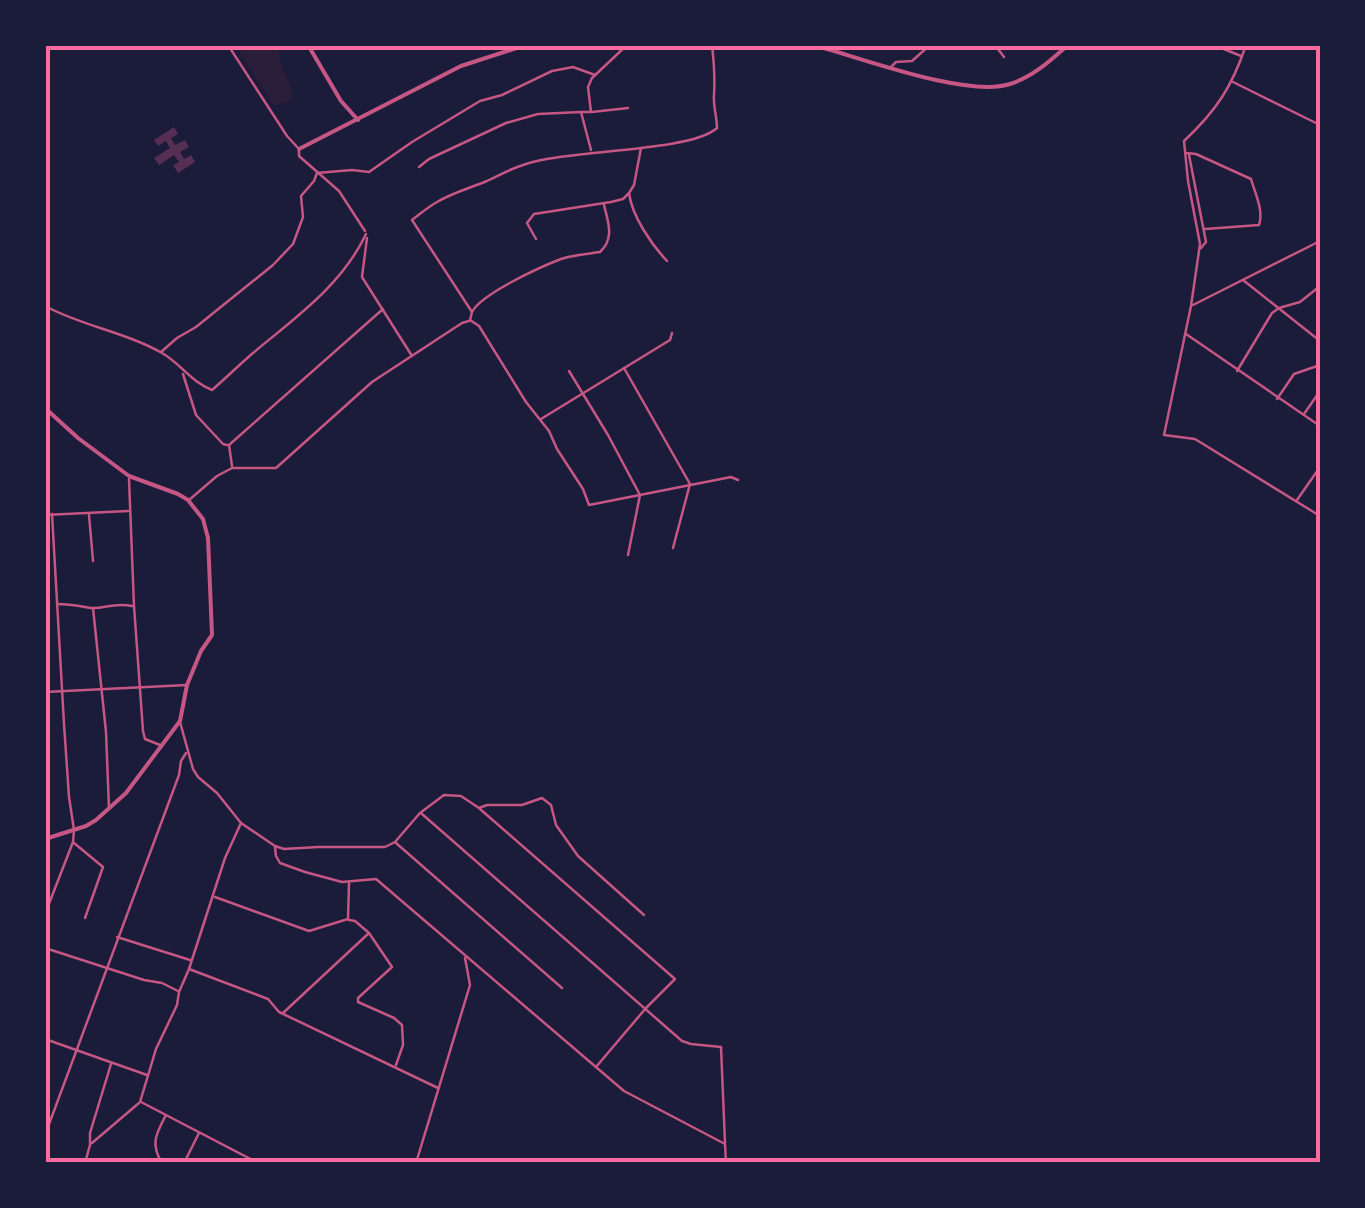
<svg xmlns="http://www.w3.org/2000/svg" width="1365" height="1208" viewBox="0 0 1365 1208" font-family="Commissioner,sans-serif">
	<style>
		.green { fill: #2a1e3b }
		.building { fill: #542f53 }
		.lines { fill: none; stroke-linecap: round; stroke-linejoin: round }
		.minor { stroke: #c65784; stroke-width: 2.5 }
		.tertiary { stroke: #c65784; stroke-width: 4 }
		.neatline { fill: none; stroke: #ff6b9d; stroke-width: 4 }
	</style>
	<rect width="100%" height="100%" fill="#1b1b3a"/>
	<path class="green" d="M235,45H280C276,69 292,78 293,99L274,106Z"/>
	<polygon class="building" points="174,127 178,134 171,138 175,145 185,140 189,147 180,152 184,159 191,155 195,162 178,173 173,165 179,162 174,155 159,165 154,158 170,148 166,141 158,146 154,140"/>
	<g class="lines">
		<g class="minor">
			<polyline points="228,45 287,136 299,149 299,156 339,191 365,231"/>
			<path d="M712,45C714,62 715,78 714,95C713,106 717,117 717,128C692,151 577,150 537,161C519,165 503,173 487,181C470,188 452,193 437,202C428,207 420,214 412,220L472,312L470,320L479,326L526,402L549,431L557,449L583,489L589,505L731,477L738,480"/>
			<polyline points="995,45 1004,57"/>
			<polyline points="1214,45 1241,56"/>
			<path d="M1246,45C1232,87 1216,111 1184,141L1188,181L1200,244L1191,306L1164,435L1195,439L1320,516"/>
			<polyline points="891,67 896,62 912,61 930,45"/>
			<polyline points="1233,82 1320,125"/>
			<polyline points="592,112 628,108"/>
			<polyline points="591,150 581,112 591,112 588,87 592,78 627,45"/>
			<path d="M1186,153L1196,154L1251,179C1255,193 1264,211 1259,225L1205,229"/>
			<polyline points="1189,155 1206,242 1201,248"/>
			<polyline points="419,167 429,159 506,123 538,114 581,112"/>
			<polyline points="629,193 634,185 641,148"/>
			<polyline points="367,238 362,277 412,356"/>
			<path d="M536,239L527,223L534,214L611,202L623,199L629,193C632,216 651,244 667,261"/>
			<polyline points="1243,280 1320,341"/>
			<polyline points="1193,305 1320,241"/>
			<path d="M45,306C82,326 125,332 162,353C180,363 191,382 212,390C226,378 239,365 253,353C296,317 342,285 366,234"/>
			<path d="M472,312C481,294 540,267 561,259C573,255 587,254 600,252C615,238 608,222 604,205"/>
			<polyline points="1186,334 1320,426"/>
			<polyline points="161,352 177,338 196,327 273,265 293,244 303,217 301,196 314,181 317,173 352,170 369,172 412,142 480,101 502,95 552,71 573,67 595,75"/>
			<polyline points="624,368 690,484 673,548"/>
			<polyline points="569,371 608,435 640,495 628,555"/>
			<polyline points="1237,371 1272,313 1279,308 1300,302 1320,286"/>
			<polyline points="183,374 196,415 223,444 227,445"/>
			<polyline points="1277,399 1294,374 1320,365"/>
			<polyline points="1304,414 1320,391"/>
			<polyline points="541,419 670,340 672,333"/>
			<polyline points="232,466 229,445 383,309"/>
			<polyline points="129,479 134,606 143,731 145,739 160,745"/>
			<polyline points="189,500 217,476 232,468 276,468 372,382 462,323 469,321"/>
			<polyline points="1297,500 1320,467"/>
			<polyline points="45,515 128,511"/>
			<polyline points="89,515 93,561"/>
			<path d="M57,604C69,604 79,606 91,608C105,609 113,602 132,606"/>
			<polyline points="93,608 106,732 109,809"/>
			<polyline points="45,692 187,685"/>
			<polyline points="180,722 193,769 198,777 217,793 241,823 275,846 284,849 318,847 385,847 395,842 420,813 444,795 461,796 479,808 487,805 522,805 542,798 551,805 556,825 578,856 644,915"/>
			<polyline points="480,809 675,979 646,1008 596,1067"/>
			<polyline points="422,814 682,1041 691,1044 721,1047 725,1143"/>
			<polyline points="74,843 103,867 85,918"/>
			<polyline points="396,843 562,988"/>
			<polyline points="275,847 276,856 280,863 305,872 342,882 376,879 624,1091 725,1144 726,1163"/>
			<polyline points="215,897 309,931 348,919 349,883"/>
			<polyline points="45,914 73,842 74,830 69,797 64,724 52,514"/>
			<polyline points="369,933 392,967 358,998 358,1002 394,1018 402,1025 403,1045 396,1065"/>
			<polyline points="117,937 190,960"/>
			<polyline points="45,948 144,980 162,983 178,991"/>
			<polyline points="189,969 268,999 279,1012 438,1088"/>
			<polyline points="283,1013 369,933 355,921 349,920"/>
			<polyline points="45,1039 147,1075"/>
			<polyline points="140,1102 156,1049 177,1005 179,992 189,969 225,858 241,823"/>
			<polyline points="141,1102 258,1163"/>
			<polyline points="45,1135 179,775 181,761 186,753"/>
			<polyline points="92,1143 139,1103"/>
			<polyline points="85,1163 90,1145 90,1133 111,1064"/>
			<path d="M162,1163C150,1144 156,1134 166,1115"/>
			<polyline points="184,1163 199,1133"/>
			<polyline points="416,1163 470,985 465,958"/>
		</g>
		<g class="tertiary">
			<polyline points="308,45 341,101 358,120"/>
			<path d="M814,45C861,58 967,98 1010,84C1033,77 1051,60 1068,45"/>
			<polyline points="299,149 461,66 526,45"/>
			<polyline points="45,408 78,438 121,470 129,476 178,494 188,500 203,519 208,538 212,635 201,651 187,685 180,721 126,793 96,820 86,826 45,839"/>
		</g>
	</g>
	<rect width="1365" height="1208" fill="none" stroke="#1b1b3a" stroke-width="95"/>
	<rect x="48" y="48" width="1270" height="1112" class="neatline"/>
</svg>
